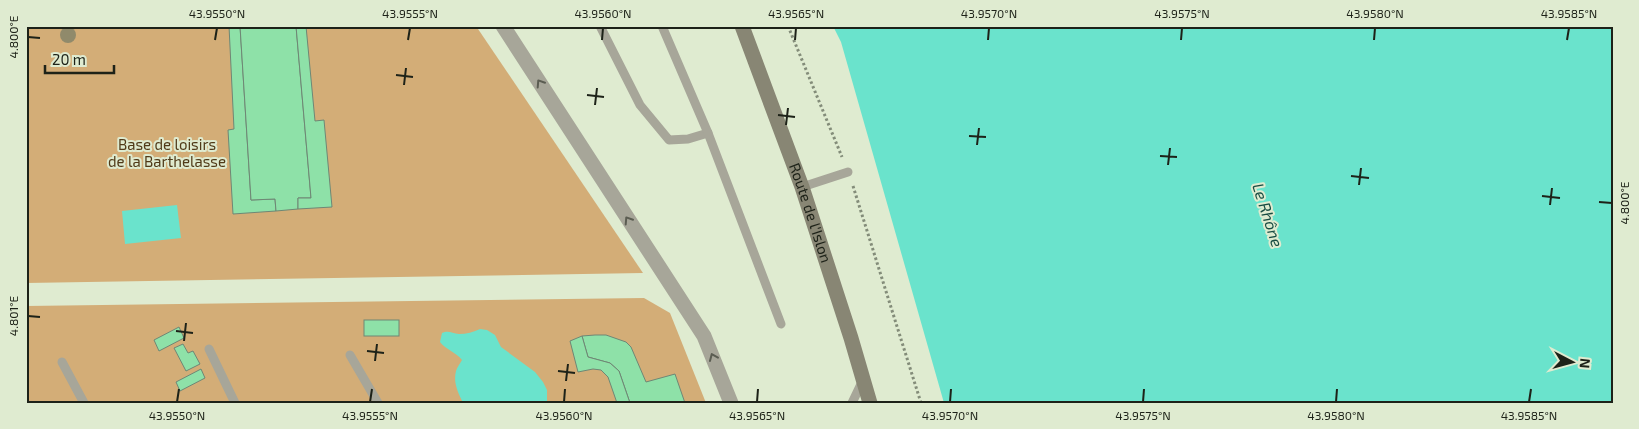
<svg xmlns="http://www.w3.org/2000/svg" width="1639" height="429" viewBox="0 0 1639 429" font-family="'Exo 2',sans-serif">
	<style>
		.green { fill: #d3ad77 }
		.water { fill: #6ae3cc }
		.building { fill: #8ee1a8; stroke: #6e8775 }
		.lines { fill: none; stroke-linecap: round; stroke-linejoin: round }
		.path { stroke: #838c79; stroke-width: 3; stroke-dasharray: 2.5 2.5; stroke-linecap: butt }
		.lane { stroke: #a7a699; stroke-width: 9 }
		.street { stroke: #a7a699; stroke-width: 15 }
		.secondary { stroke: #888674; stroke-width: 15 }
		.tree { fill: #908a6b }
		.oneway { stroke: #5b5d52 }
		.ticks { fill: none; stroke: #1d2218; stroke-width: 2 }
		.labels { text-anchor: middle; stroke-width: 4; stroke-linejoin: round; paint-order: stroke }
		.park-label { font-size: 15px; fill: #503a18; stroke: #dfebd0 }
		.street-label { font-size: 15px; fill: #1d2218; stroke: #dfebd0 }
		.water-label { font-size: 16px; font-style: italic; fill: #174c42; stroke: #dfebd0 }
		.neatline { fill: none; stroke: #1d2218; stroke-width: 2 }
		.ticks-label { font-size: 12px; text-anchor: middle; fill: #1d2218 }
	</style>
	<rect width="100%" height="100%" fill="#dfebd0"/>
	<g class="green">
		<polygon points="26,26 476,26 643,273 26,283"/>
		<polygon points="644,298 670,313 706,403 26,403 26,306"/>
	</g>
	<g class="water">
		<polygon points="833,26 1613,26 1613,403 944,403 841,42"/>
		<polygon points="177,205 181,238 125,244 122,211"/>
		<path d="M480,329L487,330L495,335L501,347L535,372L543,382L547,390V403H463C458,392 453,383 456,371C457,367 460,364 462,360C456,352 446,350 440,342L442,333C448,330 452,333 459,334C466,334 474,332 480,329Z"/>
	</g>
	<g class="building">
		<polygon points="229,26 240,26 251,200 275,199 276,211 233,214 228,130 234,129"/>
		<polygon points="240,26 296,26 311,198 298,198 298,209 276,211 275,199 251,200"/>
		<polygon points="296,26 306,26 315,121 324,120 332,207 298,209 298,198 311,198"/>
		<rect x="364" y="320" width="35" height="16"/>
		<polygon points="179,327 184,338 159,351 154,340"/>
		<polygon points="595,335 606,335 626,342 631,347 646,382 675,374 685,403 630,403 619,371 610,363 588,357 582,336"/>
		<polygon points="582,336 588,357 610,363 619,371 630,403 617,403 608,377 601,370 593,369 578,372 570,341"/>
		<polygon points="183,344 188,353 193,351 200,364 186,371 174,348"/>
		<polygon points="201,369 205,378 180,391 176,382"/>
	</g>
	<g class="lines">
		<g class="path">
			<polyline points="788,26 842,157"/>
			<polyline points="853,186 921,403"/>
		</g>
		<g class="lane">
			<polyline points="600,26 640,105 669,140 688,139 708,133"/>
			<polyline points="662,26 708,133 781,324"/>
			<polyline points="802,187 848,172"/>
			<polyline points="209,349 235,403"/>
			<polyline points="350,355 378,403"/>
			<polyline points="62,362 84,403"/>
			<polyline points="852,403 863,380"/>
		</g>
		<polyline class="street" points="503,26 704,336 731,403"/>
		<path class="secondary" id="s1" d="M742,26L802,187L851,338L870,403"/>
	</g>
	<circle class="tree" cx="68" cy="35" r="8"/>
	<defs><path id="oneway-chevron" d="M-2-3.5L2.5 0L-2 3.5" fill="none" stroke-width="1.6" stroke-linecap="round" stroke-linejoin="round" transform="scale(1.25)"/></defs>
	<g class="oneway">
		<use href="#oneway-chevron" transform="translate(540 83) rotate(-123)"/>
		<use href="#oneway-chevron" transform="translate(628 220) rotate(-123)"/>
		<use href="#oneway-chevron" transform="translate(713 357) rotate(-113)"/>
	</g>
	<path class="ticks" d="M28,37L40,38M215,40L217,28M408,40L410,28M602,40L603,28M795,40L796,28M988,40L989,28M1181,40L1182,28M1374,40L1375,28M1567,40L1569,28M396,75L413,77M404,85L406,68M587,95L604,97M595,105L597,88M778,115L795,117M786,125L788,108M969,136L986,137M977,145L979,128M1160,156L1177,157M1168,165L1170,148M1351,176L1369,178M1359,185L1361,168M1542,196L1560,198M1599,202L1612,203M1550,205L1552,188M28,316L40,317M176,331L193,333M184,341L186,323M367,351L384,353M375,361L377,344M558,371L575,373M566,381L568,364M177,402L179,389M370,402L372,389M564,402L565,389M757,402L758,389M950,402L951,389M1143,402L1144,389M1336,402L1337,389M1529,402L1531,389"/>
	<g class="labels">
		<g class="park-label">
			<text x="167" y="150">Base de loisirs<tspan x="167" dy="17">de la Barthelasse</tspan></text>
		</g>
		<g class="street-label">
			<text dy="5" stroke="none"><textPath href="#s1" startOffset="199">Route de l'Islon</textPath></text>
		</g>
		<g class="water-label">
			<text transform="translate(1268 215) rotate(72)" y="6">Le Rhône</text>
		</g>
	</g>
	<rect width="1639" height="429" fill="none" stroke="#dfebd0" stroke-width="55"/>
	<g transform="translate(1572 362) rotate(96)" stroke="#dfebd0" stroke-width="4" paint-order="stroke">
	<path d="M0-4L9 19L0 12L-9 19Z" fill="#1d2218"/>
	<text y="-8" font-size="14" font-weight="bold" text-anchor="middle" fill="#1d2218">N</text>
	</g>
	<path d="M45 65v8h69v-8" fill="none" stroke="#1d2218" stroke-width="2.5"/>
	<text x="52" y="65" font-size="15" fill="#1d2218" stroke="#dfebd0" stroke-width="4" paint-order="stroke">20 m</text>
	<rect x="28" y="28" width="1584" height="374" class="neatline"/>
	<g class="ticks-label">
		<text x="217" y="18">43.9550°N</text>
		<text x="410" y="18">43.9555°N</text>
		<text x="603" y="18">43.9560°N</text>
		<text x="796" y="18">43.9565°N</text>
		<text x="989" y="18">43.9570°N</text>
		<text x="1182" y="18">43.9575°N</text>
		<text x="1375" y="18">43.9580°N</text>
		<text x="1569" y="18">43.9585°N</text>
		<text transform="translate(14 37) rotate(-90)" y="4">4.800°E</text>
		<text transform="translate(1625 203) rotate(-90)" y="4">4.800°E</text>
		<text transform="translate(14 316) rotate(-90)" y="4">4.801°E</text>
		<text x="177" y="420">43.9550°N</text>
		<text x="370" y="420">43.9555°N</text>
		<text x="564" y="420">43.9560°N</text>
		<text x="757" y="420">43.9565°N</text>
		<text x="950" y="420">43.9570°N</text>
		<text x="1143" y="420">43.9575°N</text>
		<text x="1336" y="420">43.9580°N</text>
		<text x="1529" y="420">43.9585°N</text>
	</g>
</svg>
